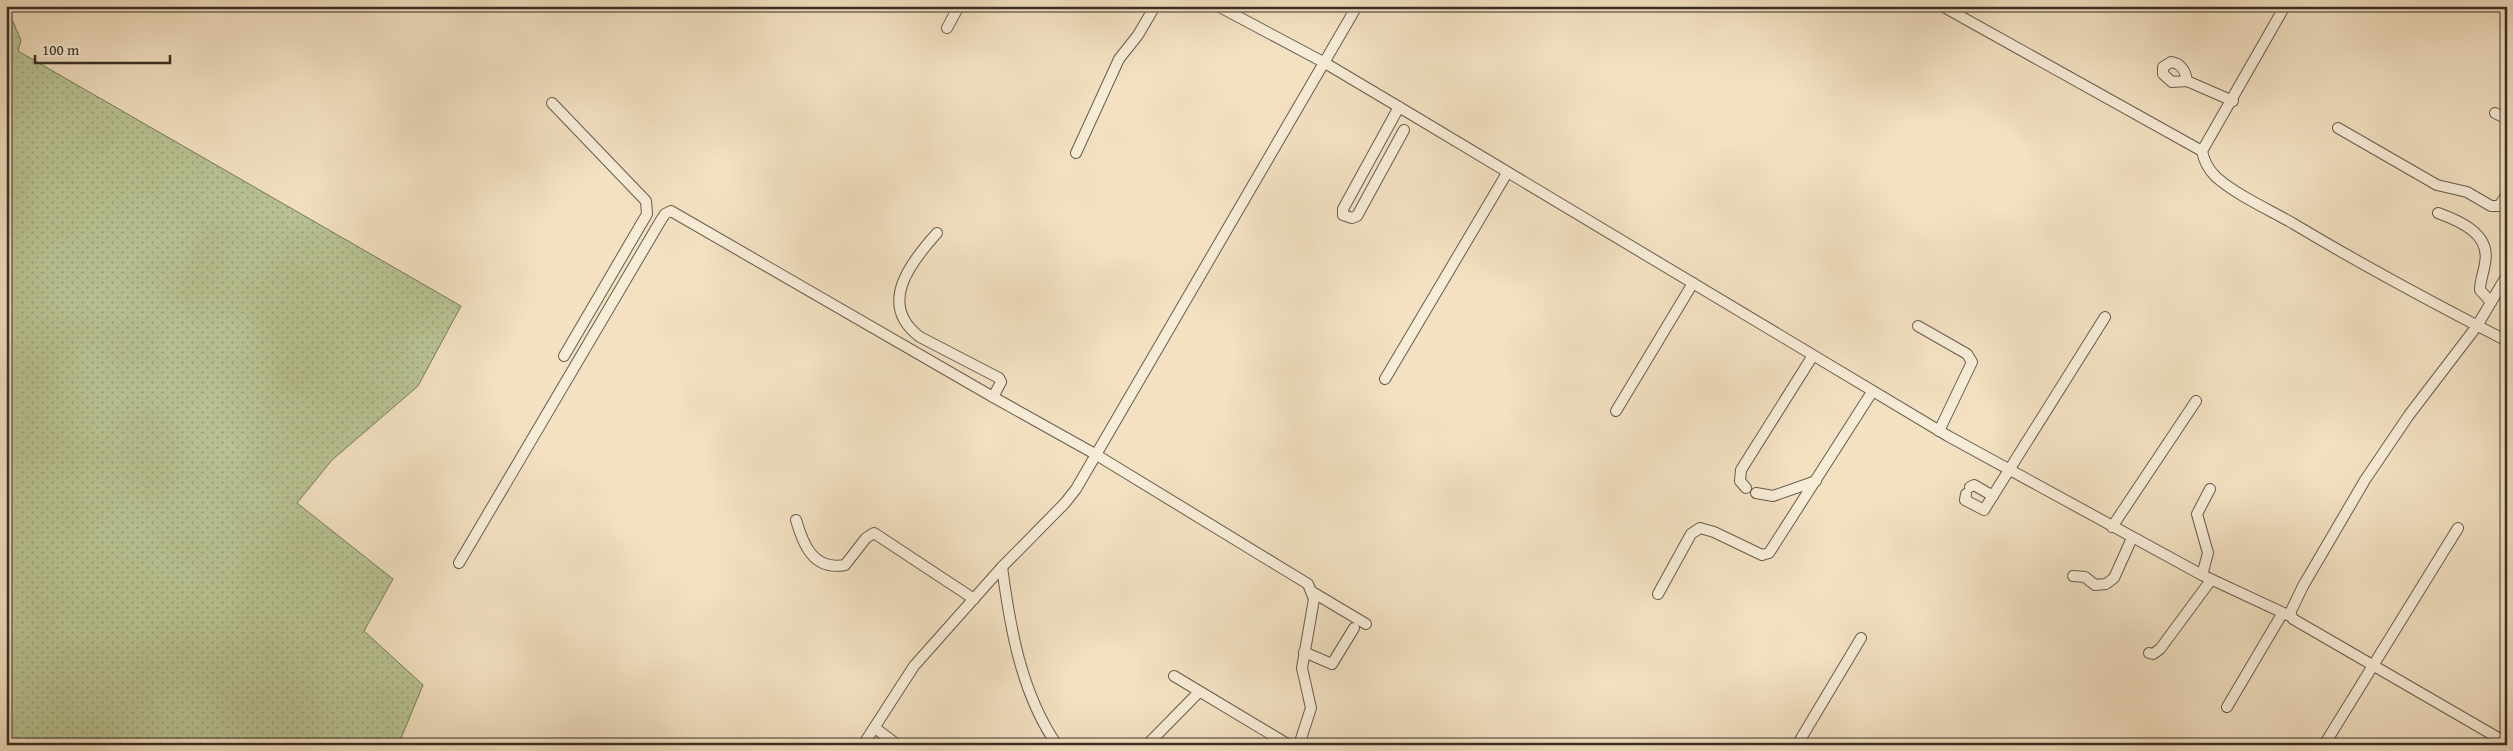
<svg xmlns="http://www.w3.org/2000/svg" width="2513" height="751" viewBox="0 0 2513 751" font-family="'Gentium Book Plus',serif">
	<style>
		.grass { fill: url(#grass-dots); stroke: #78795c }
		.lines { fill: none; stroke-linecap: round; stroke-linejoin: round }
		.street-casing { stroke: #675c4c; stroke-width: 12 }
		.street { stroke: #f7ecd7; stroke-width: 10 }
	</style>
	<defs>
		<pattern id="grass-dots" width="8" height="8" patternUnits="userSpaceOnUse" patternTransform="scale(1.25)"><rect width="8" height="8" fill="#b9c394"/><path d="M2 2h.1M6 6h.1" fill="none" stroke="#979f79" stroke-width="1.8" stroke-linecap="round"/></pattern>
	</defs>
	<rect width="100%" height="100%" fill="#f3e1c2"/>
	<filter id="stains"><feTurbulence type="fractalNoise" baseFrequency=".004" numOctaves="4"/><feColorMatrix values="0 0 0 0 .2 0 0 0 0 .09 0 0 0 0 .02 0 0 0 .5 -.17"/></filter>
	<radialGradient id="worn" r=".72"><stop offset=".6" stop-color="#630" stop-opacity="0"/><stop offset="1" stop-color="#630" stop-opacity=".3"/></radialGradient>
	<polygon class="grass" points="6,6 21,40 18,51 461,306 418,386 332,460 297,503 393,579 364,631 423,685 399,743 400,745 6,745"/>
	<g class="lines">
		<defs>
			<g id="street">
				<polyline points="1218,6 1325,63 1399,107 1948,436 2202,575 2290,616"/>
				<polyline points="1942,6 2202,151"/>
				<path d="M2285,6L2202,151C2204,162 2208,169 2216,177C2238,196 2268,209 2294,224C2364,266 2435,304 2507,341"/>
				<polyline points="947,28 959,6"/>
				<path d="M2187,81C2186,72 2181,63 2171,62L2163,67V74L2172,82L2187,81L2233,101"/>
				<polyline points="552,103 646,201 647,214 564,356"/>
				<polyline points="1399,107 1343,209 1343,215 1352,218 1357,216 1404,130"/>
				<polyline points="2495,113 2507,119"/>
				<polyline points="2338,128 2437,185 2467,192 2491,206 2499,206 2507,194"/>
				<polyline points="1076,153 1119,59 1138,35 1155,6"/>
				<path d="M2438,213C2460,221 2491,234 2485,263C2484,272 2480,280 2480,290L2491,302"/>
				<path d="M937,233C910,263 877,305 920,337L999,378L1001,382L993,397"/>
				<polyline points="2507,275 2477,326 2409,415 2365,480 2303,586 2290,613 2293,619 2507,743"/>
				<polyline points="1918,326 1967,354 1972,362 1939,431"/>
				<polyline points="1385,379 1507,173"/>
				<polyline points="1616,411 1693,283"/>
				<polyline points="1970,487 1974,485 1993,496"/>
				<polyline points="1746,488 1740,481 1741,470 1812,357"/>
				<polyline points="1756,493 1773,496 1816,481"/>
				<polyline points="1966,494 1965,500 1984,510 2105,317"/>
				<path d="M796,520C803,544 813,571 845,565L866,538L874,533L974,599"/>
				<polyline points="2112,527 2196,401"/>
				<polyline points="459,563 661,220 665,214 671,211 993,397 1095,454 1308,584 1314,599 1302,668 1311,708 1299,745"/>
				<path d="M1002,567C1010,627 1021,693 1057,745"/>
				<polyline points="2202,575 2208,553 2197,514 2210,489"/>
				<polyline points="2073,576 2085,577 2095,585 2106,584 2114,578 2132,538"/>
				<polyline points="1314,593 1366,624"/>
				<polyline points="1658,594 1691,534 1700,528 1714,532 1762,555 1769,553 1872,392"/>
				<polyline points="1304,652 1332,664 1354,628"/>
				<polyline points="2149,653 2153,654 2160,649 2211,580"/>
				<polyline points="1174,676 1289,745"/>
				<polyline points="2227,707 2282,614"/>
				<polyline points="875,728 898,745"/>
				<polyline points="863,745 914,666 1002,567 1065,503 1076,489 1357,6"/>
				<polyline points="1147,745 1199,692"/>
				<polyline points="1797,745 1861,638"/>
				<polyline points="2324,745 2458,528"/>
			</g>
		</defs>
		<use href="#street" class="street-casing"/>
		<use href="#street" class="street"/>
	</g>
	<rect width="2513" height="751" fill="none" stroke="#f3e1c2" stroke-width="25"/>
	<rect x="8" y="8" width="2498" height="736" fill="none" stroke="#382f24" stroke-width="2.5"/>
	<rect x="12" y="12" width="2488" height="726" fill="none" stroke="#382f24"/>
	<path d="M35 55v8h135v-8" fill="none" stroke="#382f24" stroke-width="2.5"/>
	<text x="42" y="55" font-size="15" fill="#382f24" stroke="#f7ecd7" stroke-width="4" paint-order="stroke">100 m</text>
	<rect width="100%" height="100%" filter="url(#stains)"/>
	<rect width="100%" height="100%" fill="url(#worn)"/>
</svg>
